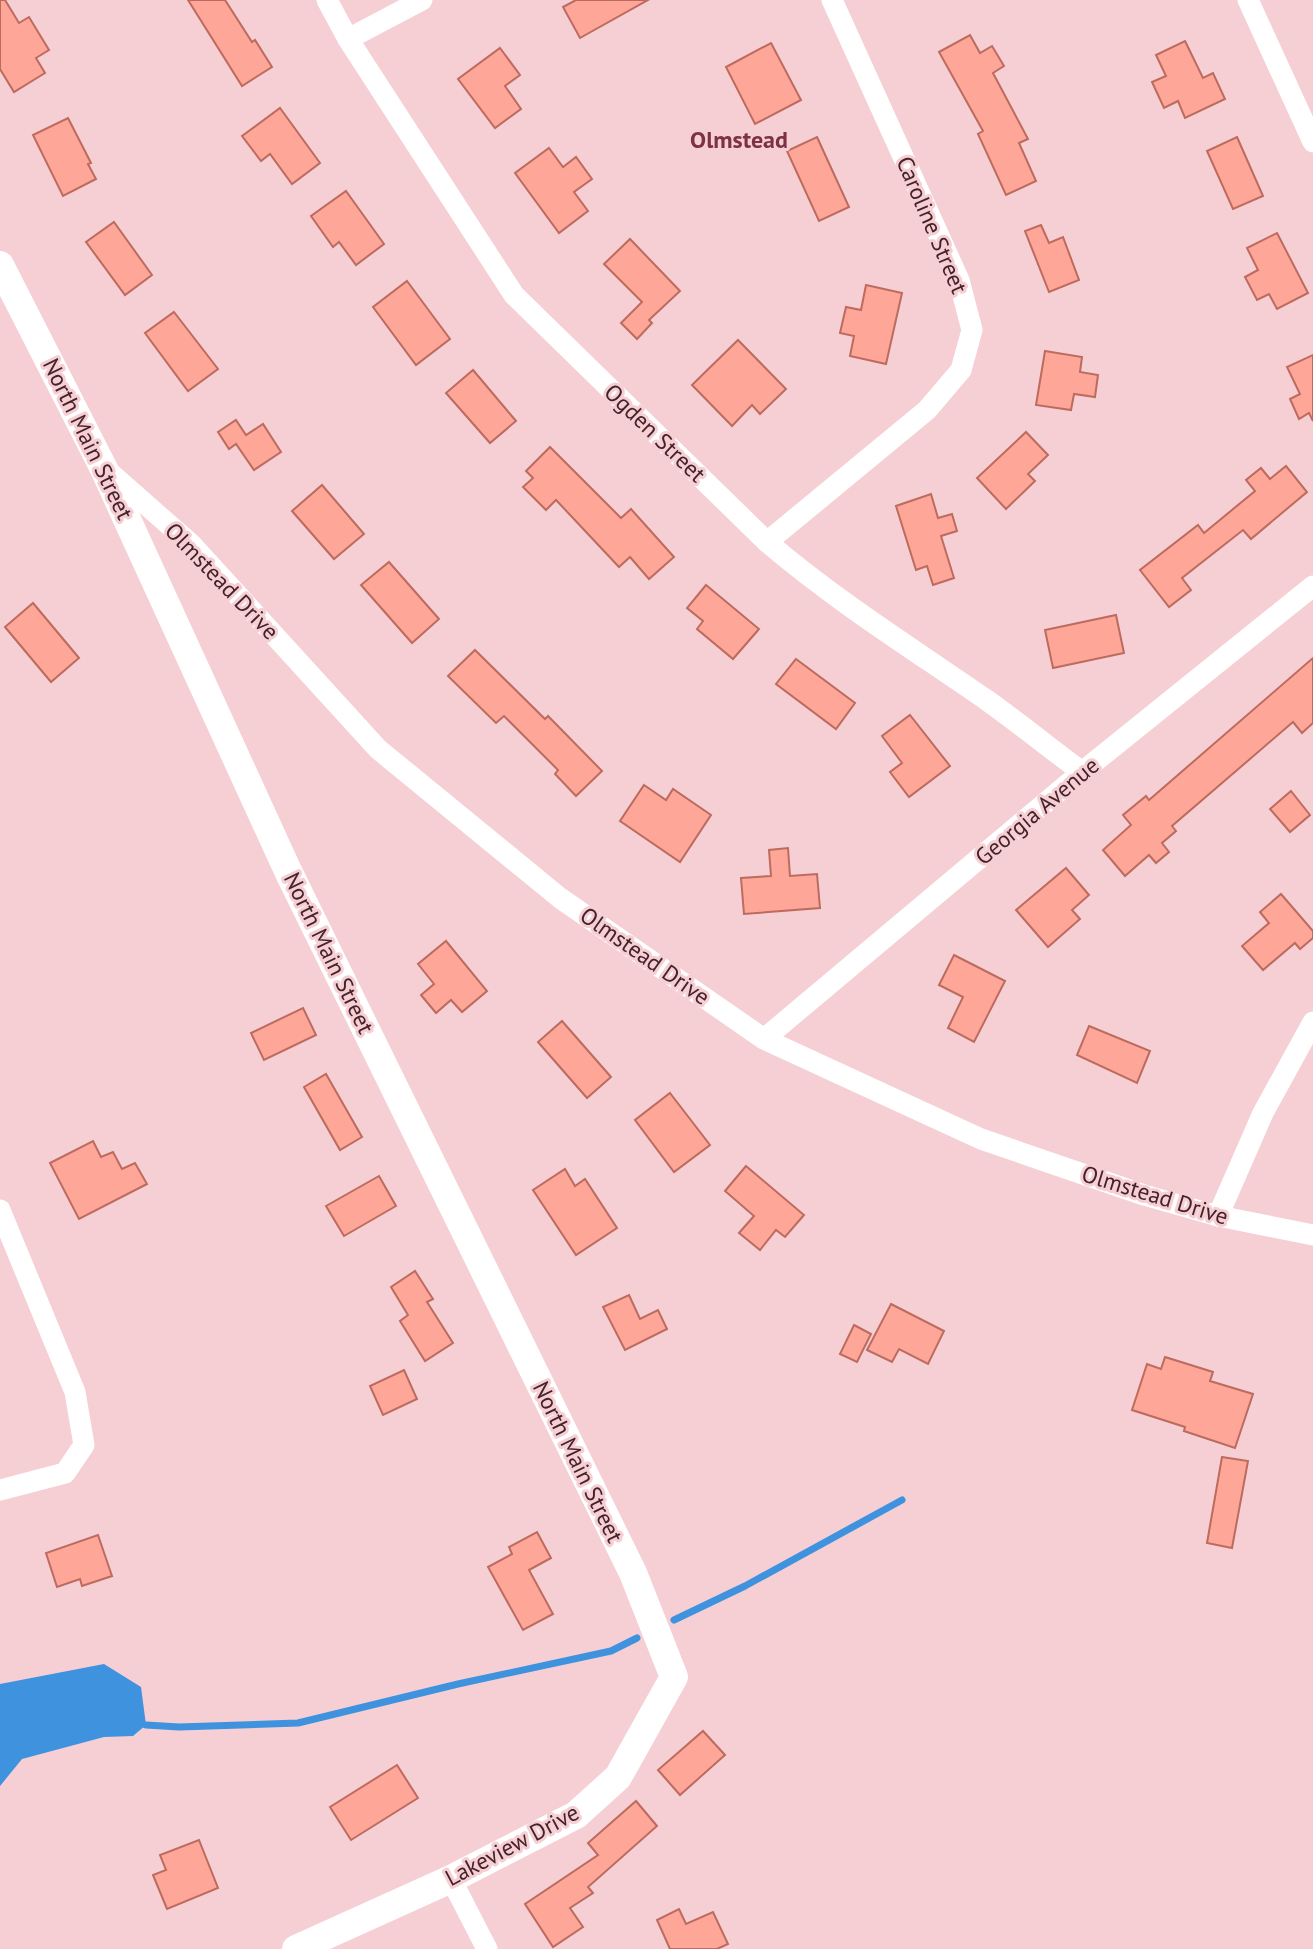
<svg xmlns="http://www.w3.org/2000/svg" width="1313" height="1949" viewBox="0 0 1313 1949" font-family="'PT Sans',sans-serif">
	<style>
		.water { fill: #3e92de }
		.lines { fill: none; stroke-linecap: round; stroke-linejoin: round }
		.stream { stroke: #3e92de; stroke-width: 7 }
		.building { fill: #fea698; stroke: #bd6b5f; stroke-width: 2 }
		.minor { stroke: #fff; stroke-width: 21 }
		.tertiary { stroke: #fff; stroke-width: 28 }
		.labels { text-anchor: middle; stroke-width: 6; stroke-linejoin: round; paint-order: stroke }
		.street-label { font-size: 23px; fill: #452228; stroke: #f5cfd4 }
		.neighbourhood-label { font-size: 24px; font-weight: bold; fill: #7d3142; stroke: #f5cfd4 }
	</style>
	<rect width="100%" height="100%" fill="#f5cfd4"/>
	<polygon class="water" points="104,1664 141,1687 146,1725 133,1736 104,1737 22,1759 0,1786 0,1684"/>
	<g class="lines">
		<g class="stream">
			<polyline points="674,1620 745,1586 902,1500"/>
			<polyline points="146,1725 179,1727 298,1723 458,1684 611,1651 637,1638"/>
		</g>
	</g>
	<g class="building">
		<polygon points="0,0 5,0 19,23 29,17 49,50 36,58 45,73 14,92 0,69"/>
		<polygon points="188,0 225,0 252,42 255,40 272,67 242,86"/>
		<polygon points="576,0 648,0 580,38 563,7"/>
		<polygon points="970,35 980,53 992,46 1004,66 993,73 1028,139 1019,143 1036,181 1006,195 978,134 983,131 939,52"/>
		<polygon points="1185,41 1203,78 1213,73 1225,99 1185,118 1178,101 1164,108 1152,82 1166,76 1156,55"/>
		<polygon points="771,43 801,100 755,124 726,67"/>
		<polygon points="500,48 520,75 505,86 521,109 495,128 458,79"/>
		<polygon points="280,108 320,163 292,184 270,154 261,161 242,136"/>
		<polygon points="68,118 91,163 88,164 96,179 63,196 33,135"/>
		<polygon points="817,137 849,207 819,221 787,151"/>
		<polygon points="1237,137 1263,196 1233,209 1207,151"/>
		<polygon points="549,148 563,167 576,157 592,179 574,192 588,211 559,233 515,173"/>
		<polygon points="346,191 384,244 356,265 339,242 333,247 311,216"/>
		<polygon points="114,222 152,275 125,295 86,242"/>
		<polygon points="1041,225 1049,243 1063,237 1079,280 1049,292 1025,231"/>
		<polygon points="1277,233 1308,293 1277,309 1269,294 1257,300 1245,277 1258,270 1247,248"/>
		<polygon points="630,239 680,291 649,320 652,323 637,339 621,323 642,302 604,264"/>
		<polygon points="407,281 450,339 416,365 373,307"/>
		<polygon points="866,285 902,293 886,364 850,356 854,336 840,333 846,307 861,310"/>
		<polygon points="174,312 218,369 188,391 145,333"/>
		<polygon points="738,340 786,389 760,414 752,405 732,426 692,385"/>
		<polygon points="1045,351 1082,357 1080,372 1098,375 1095,397 1074,394 1071,410 1036,405"/>
		<polygon points="1313,355 1313,421 1309,413 1299,419 1290,399 1300,394 1287,367"/>
		<polygon points="473,370 516,421 490,443 446,393"/>
		<polygon points="236,420 246,435 263,424 281,452 254,470 236,444 229,449 218,432"/>
		<polygon points="1026,432 1048,455 1028,474 1035,481 1006,509 977,478"/>
		<polygon points="550,447 621,518 631,509 674,557 649,579 630,557 619,567 556,500 546,510 523,487 533,478 526,471"/>
		<polygon points="1286,466 1307,492 1251,539 1243,530 1182,578 1191,590 1169,607 1140,570 1198,525 1204,533 1255,491 1246,480 1261,468 1270,479"/>
		<polygon points="322,485 364,534 334,559 292,511"/>
		<polygon points="931,494 938,518 952,514 957,531 941,536 954,578 933,585 927,566 916,570 896,506"/>
		<polygon points="389,562 439,619 412,643 361,585"/>
		<polygon points="706,585 759,629 733,659 697,629 703,621 687,608"/>
		<polygon points="33,603 79,658 51,682 5,627"/>
		<polygon points="1116,615 1124,653 1053,668 1045,630"/>
		<polygon points="475,650 545,719 548,716 602,771 576,796 555,774 558,770 504,716 496,723 448,676"/>
		<polygon points="1313,658 1313,723 1302,733 1293,722 1172,826 1176,831 1162,843 1169,852 1156,863 1149,855 1125,876 1103,850 1131,825 1123,815 1146,796 1149,800"/>
		<polygon points="796,659 855,703 836,729 776,684"/>
		<polygon points="910,715 950,766 909,797 890,772 902,763 882,736"/>
		<polygon points="644,785 666,800 673,789 711,815 680,862 620,821"/>
		<polygon points="1291,791 1310,815 1290,832 1270,809"/>
		<polygon points="788,848 790,876 817,874 820,908 744,914 741,878 771,876 769,850"/>
		<polygon points="1066,868 1089,895 1072,910 1080,919 1048,947 1016,910"/>
		<polygon points="1281,894 1313,931 1313,938 1300,949 1295,943 1263,970 1242,946 1269,923 1260,912"/>
		<polygon points="446,941 487,991 462,1012 451,1000 436,1013 421,995 434,984 418,964"/>
		<polygon points="954,955 1005,981 974,1042 948,1028 963,997 939,985"/>
		<polygon points="303,1008 316,1035 264,1060 251,1033"/>
		<polygon points="562,1021 611,1077 587,1098 538,1042"/>
		<polygon points="1089,1026 1150,1051 1137,1083 1077,1055"/>
		<polygon points="326,1074 362,1137 340,1150 304,1087"/>
		<polygon points="670,1093 710,1145 674,1172 635,1120"/>
		<polygon points="93,1141 101,1157 113,1152 122,1169 135,1163 147,1184 79,1219 50,1163"/>
		<polygon points="746,1166 804,1215 785,1237 776,1230 760,1250 739,1233 754,1216 725,1191"/>
		<polygon points="565,1169 575,1186 585,1179 617,1228 576,1255 533,1190"/>
		<polygon points="379,1176 396,1206 344,1236 326,1206"/>
		<polygon points="415,1271 433,1299 427,1302 453,1343 425,1361 400,1321 408,1315 391,1287"/>
		<polygon points="629,1295 640,1319 658,1310 667,1329 625,1350 603,1307"/>
		<polygon points="891,1304 944,1331 928,1364 899,1349 892,1362 867,1350"/>
		<polygon points="854,1325 871,1334 857,1362 840,1354"/>
		<polygon points="1165,1357 1213,1372 1210,1381 1253,1394 1235,1448 1184,1431 1185,1427 1132,1410 1147,1364 1161,1369"/>
		<polygon points="404,1370 417,1399 383,1415 370,1386"/>
		<polygon points="1222,1457 1248,1461 1232,1548 1207,1543"/>
		<polygon points="537,1532 551,1558 529,1570 553,1614 523,1630 488,1567 512,1554 509,1547"/>
		<polygon points="98,1535 112,1576 82,1586 80,1579 57,1587 46,1553"/>
		<polygon points="703,1731 725,1755 680,1795 658,1770"/>
		<polygon points="397,1765 418,1798 351,1840 330,1807"/>
		<polygon points="636,1801 657,1826 588,1887 593,1893 570,1908 583,1927 553,1947 525,1904 598,1855 588,1843"/>
		<polygon points="199,1840 218,1888 167,1909 153,1875 166,1870 160,1855"/>
		<polygon points="679,1909 686,1924 713,1912 728,1944 717,1949 670,1949 657,1920"/>
	</g>
	<g class="lines">
		<g class="minor">
			<path d="M327,0L348,39L514,295L767,542C836,601 913,649 988,701C1020,724 1051,749 1082,772"/>
			<polyline points="1248,0 1313,142"/>
			<polyline points="348,39 422,0"/>
			<polyline points="109,472 192,545 378,749 560,898 764,1039 981,1139 1144,1195 1218,1216 1313,1235"/>
			<polyline points="767,542 927,410 961,370 972,330 959,280 832,0"/>
			<polyline points="764,1039 1082,772 1313,586"/>
			<polyline points="0,1210 75,1392 84,1445 65,1473 0,1490"/>
			<polyline points="1218,1216 1263,1113 1313,1022"/>
			<polyline points="451,1879 487,1949"/>
		</g>
		<polyline class="tertiary" points="0,265 104,469 288,871 633,1573 674,1677 618,1777 576,1815 451,1879 296,1949"/>
	</g>
	<g class="labels">
		<g class="street-label">
			<text transform="translate(932 225) rotate(67)" y="8">Caroline Street</text>
			<text transform="translate(655 433) rotate(44)" y="8">Ogden Street</text>
			<text transform="translate(88 439) rotate(64)" y="8">North Main Street</text>
			<text transform="translate(222 581) rotate(46)" y="8">Olmstead Drive</text>
			<text transform="translate(1037 811) rotate(-40)" y="8">Georgia Avenue</text>
			<text transform="translate(329 953) rotate(64)" y="8">North Main Street</text>
			<text transform="translate(645 956) rotate(35)" y="8">Olmstead Drive</text>
			<text transform="translate(1155 1195) rotate(17)" y="8">Olmstead Drive</text>
			<text transform="translate(578 1462) rotate(64)" y="8">North Main Street</text>
			<text transform="translate(512 1845) rotate(-28)" y="8">Lakeview Drive</text>
		</g>
		<g class="neighbourhood-label">
			<text x="739" y="148">Olmstead</text>
		</g>
	</g>
</svg>
